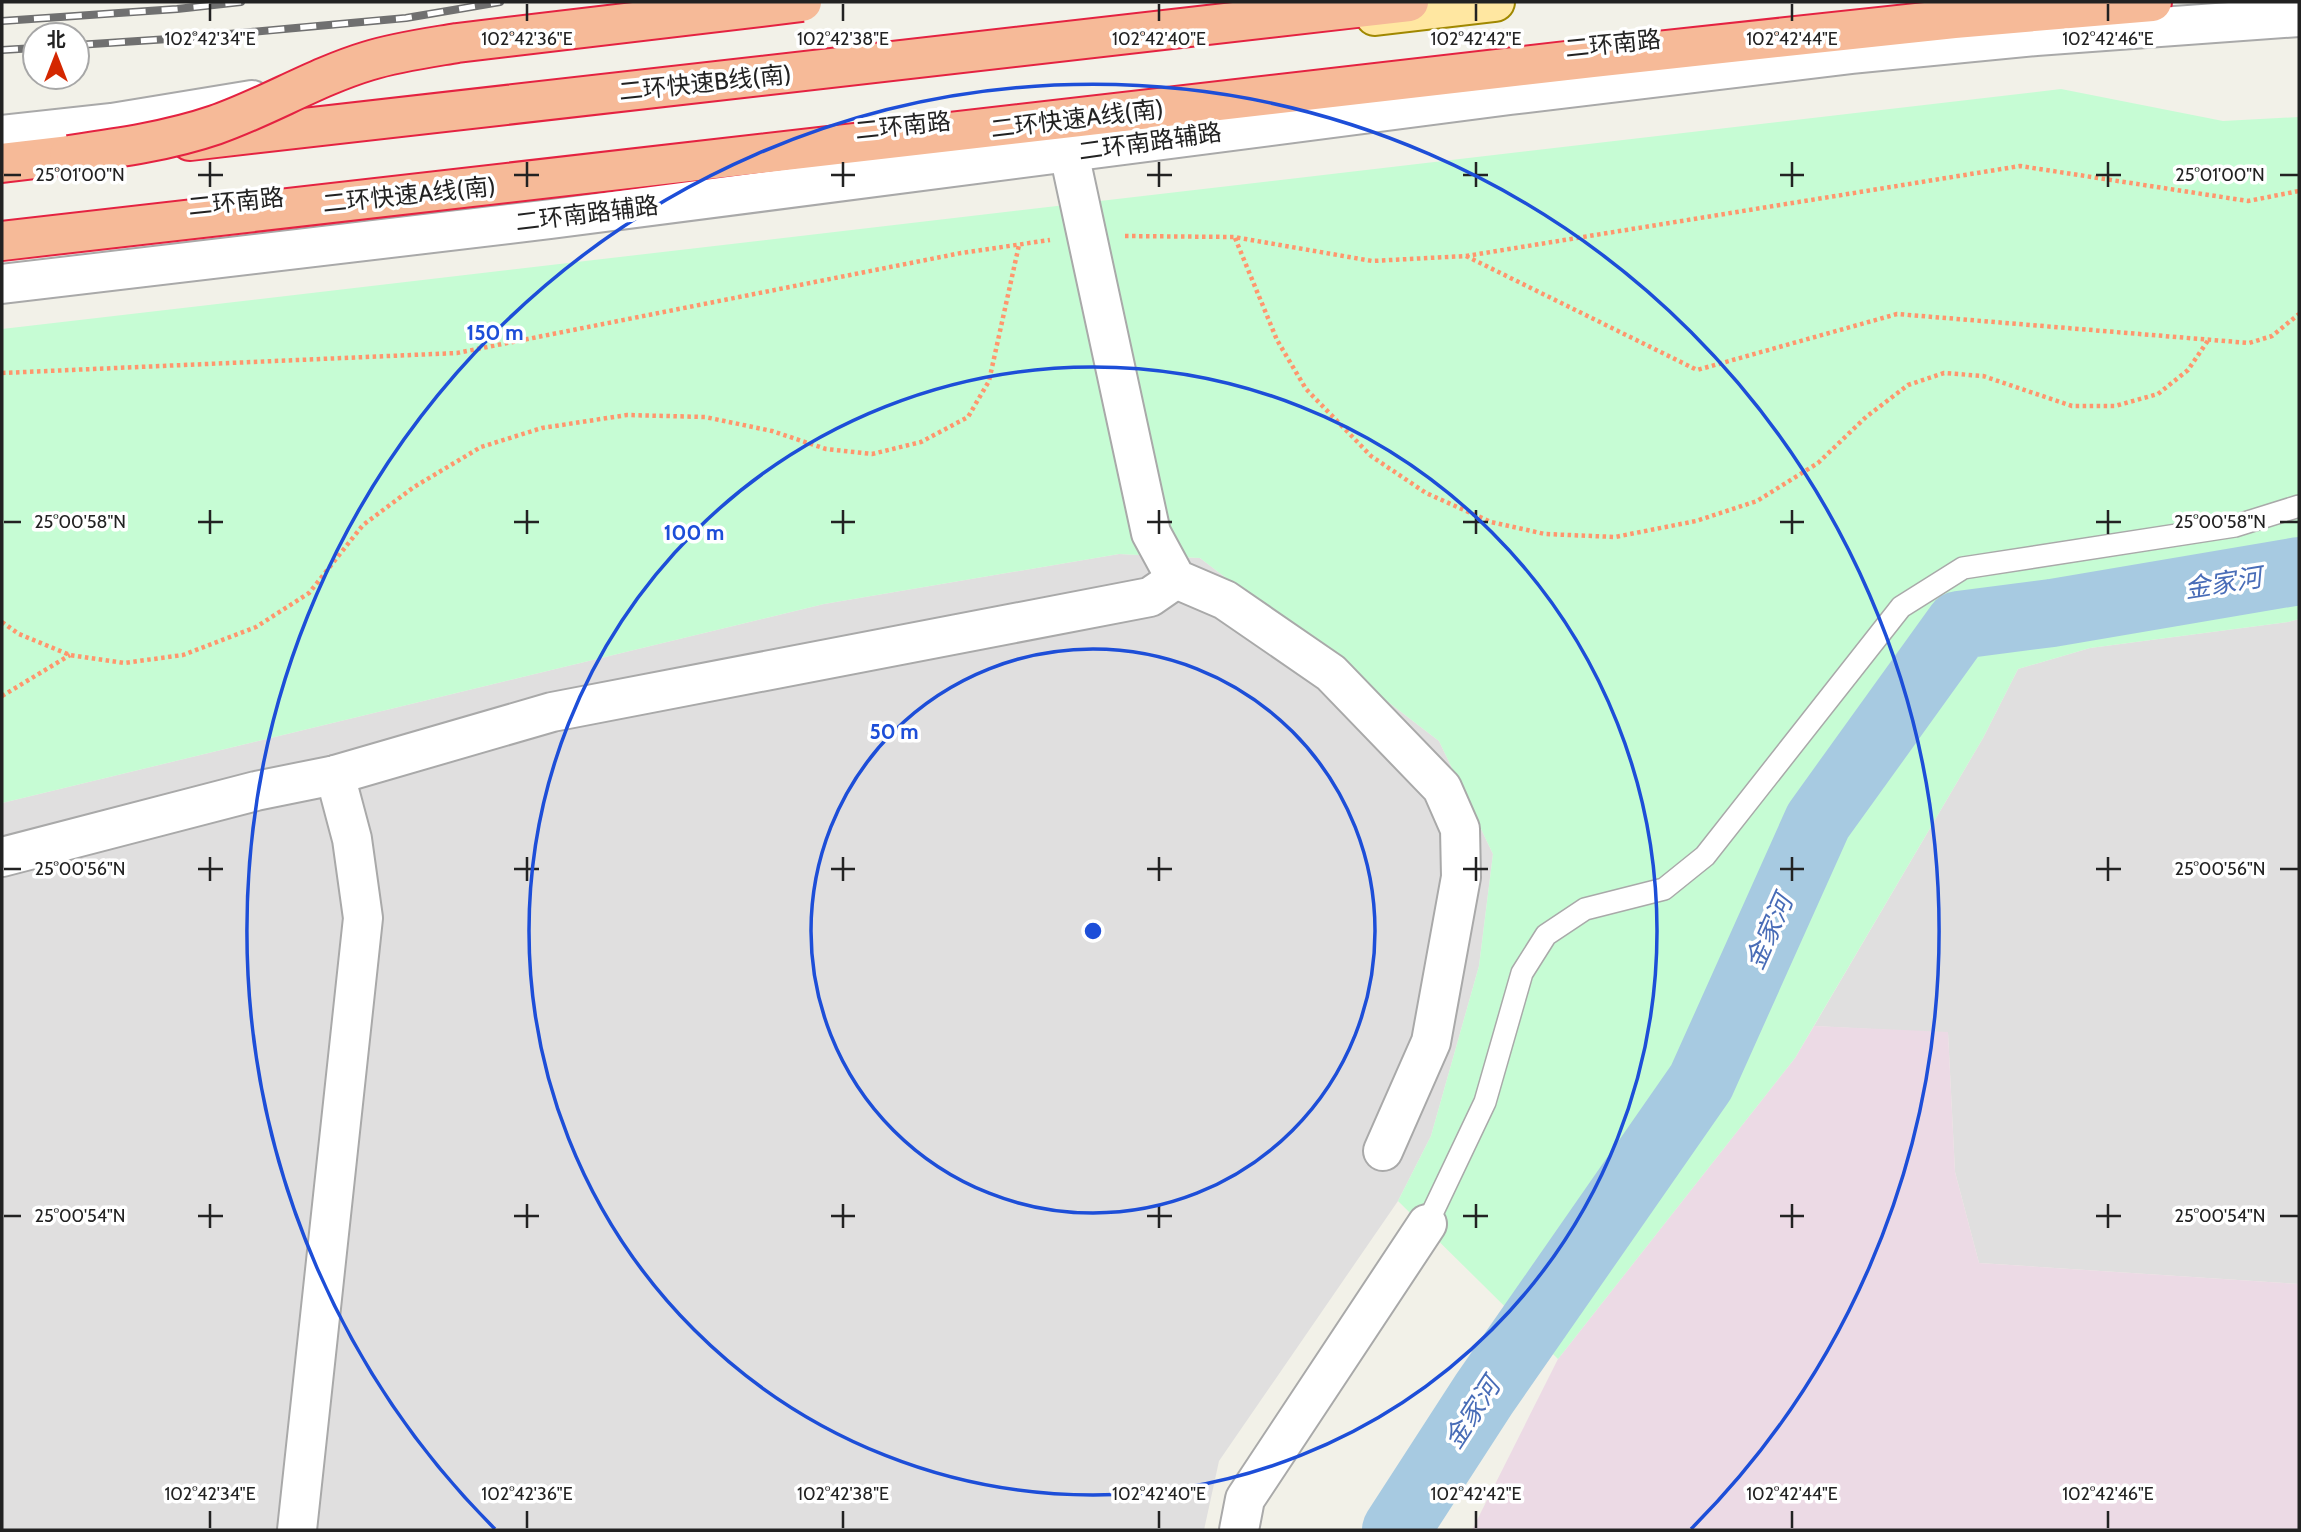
<svg xmlns="http://www.w3.org/2000/svg" width="2301" height="1532" viewBox="0 0 2301 1532" font-family="Cabin,'Noto Sans SC',sans-serif">
	<style>
		.residential { fill: #e0dfdf }
		.industrial { fill: #ecdae5 }
		.park { fill: #c6fcd4 }
		.lines { fill: none; stroke-linecap: round; stroke-linejoin: round }
		.river { stroke: #a7cae1; stroke-width: 68 }
		.service-casing { stroke: #a9a9a9; stroke-width: 24 }
		.minor-casing { stroke: #a9a9a9; stroke-width: 42 }
		.tertiary-casing { stroke: #a9a9a9; stroke-width: 42 }
		.primary-casing { stroke: #a08800; stroke-width: 42 }
		.trunk-casing { stroke: #e42241; stroke-width: 42 }
		.path { stroke: #ff966d; stroke-width: 4.5; stroke-dasharray: 3.5 3.5; stroke-linecap: butt }
		.service { stroke: #fff; stroke-width: 21 }
		.minor { stroke: #fff; stroke-width: 38 }
		.tertiary { stroke: #fff; stroke-width: 38 }
		.primary { stroke: #ffe7a1; stroke-width: 38 }
		.trunk { stroke: #f6ba98; stroke-width: 38 }
		.rail-casing { stroke: #707070; stroke-width: 8 }
		.rail { stroke: #fff; stroke-width: 5; stroke-dasharray: 16; stroke-linecap: butt }
		.trunk-bridge-casing { stroke: #e42241; stroke-width: 42; stroke-linecap: butt }
		.trunk-bridge { stroke: #f6ba98; stroke-width: 38 }
		.ticks { fill: none; stroke: #222; stroke-width: 2.5 }
		.ring { fill: none; stroke: #1d4ed8; stroke-width: 3.5 }
		.labels { text-anchor: middle; stroke-width: 7; stroke-linejoin: round; paint-order: stroke }
		.street-label { font-size: 24px; fill: #222; stroke: #fff }
		.water-label { font-size: 26px; font-style: italic; fill: #486cb7; stroke: #fff }
		.ticks-label { font-size: 18px; text-anchor: middle; fill: #222; stroke: #fff; stroke-width: 7; stroke-linejoin: round; paint-order: stroke }
		.centre { fill: #1d4ed8; stroke: #fff; stroke-width: 3.5 }
		.ring-label { font-size: 21px; text-anchor: middle; font-weight: bold; fill: #1d4ed8; stroke: #fff; stroke-width: 7; stroke-linejoin: round; paint-order: stroke }
	</style>
	<rect width="100%" height="100%" fill="#f2f1e8"/>
	<g class="residential">
		<polygon points="1119,554 1200,558 1439,741 1493,854 1479,966 1431,1136 1398,1201 1219,1461 1204,1530 2,1530 2,803 824,604"/>
		<polygon points="2299,619 2299,1284 1979,1263 1955,1172 1948,1033 1814,1026 1983,738 2018,669 2090,648 2288,622"/>
	</g>
	<polygon class="industrial" points="1814,1026 1948,1032 1955,1172 1979,1263 2299,1284 2299,1530 1472,1530 1558,1359 1795,1058"/>
	<polygon class="park" points="2061,89 2223,121 2299,117 2299,619 2288,622 2090,648 2018,669 1983,738 1795,1058 1558,1359 1398,1201 1431,1136 1479,966 1493,854 1439,741 1200,558 1119,554 824,604 2,803 2,329"/>
	<g class="lines">
		<polyline class="river" points="1396,1530 1484,1394 1701,1082 1818,821 1959,625 2052,613 2299,571"/>
		<defs>
			<polyline id="service" points="1427,1224 1485,1102 1522,973 1546,935 1585,909 1664,889 1705,856 1901,607 1963,568 2235,526 2299,506"/>
			<g id="minor">
				<polyline points="2,135 112,123 252,100"/>
				<polyline points="1069,153 1151,533 1176,579 1225,600 1331,673 1442,788 1460,829 1461,877 1431,1042 1383,1151"/>
				<polyline points="2,284 551,219 1510,95 1852,54 2036,36 2299,17"/>
				<polyline points="297,1530 363,918 352,839 335,775"/>
				<polyline points="1239,1530 1245,1499 1427,1224"/>
			</g>
			<polyline id="tertiary" points="2,857 256,791 335,775 552,712 1150,597 1176,579"/>
			<polyline id="primary" points="1375,16 1495,2"/>
			<g id="trunk">
				<polyline points="190,141 1409,2"/>
				<polyline points="2,163 103,151"/>
				<polyline points="2,241 1592,58 1954,19 2152,2"/>
			</g>
		</defs>
		<use href="#service" class="service-casing"/>
		<use href="#minor" class="minor-casing"/>
		<use href="#tertiary" class="tertiary-casing"/>
		<use href="#primary" class="primary-casing"/>
		<use href="#trunk" class="trunk-casing"/>
		<g class="path">
			<polyline points="1125,236 1234,237 1372,261 1466,256 2020,166 2248,201 2299,191"/>
			<polyline points="1235,238 1277,340 1306,389 1371,456 1426,493 1491,522 1545,534 1615,537 1696,521 1757,501 1818,463 1866,417 1908,385 1944,373 1983,376 2072,406 2115,406 2158,394 2188,370 2209,339"/>
			<polyline points="1466,256 1697,370 1897,314 2249,343 2272,336 2299,314"/>
			<polyline points="2,373 457,353 961,253 1050,240"/>
			<polyline points="2,622 19,634 70,655 124,663 183,655 256,627 309,593 363,525 414,487 481,447 542,428 627,415 705,417 772,431 826,449 872,454 921,442 968,417 989,381 1019,245"/>
			<polyline points="2,696 70,655"/>
		</g>
		<use href="#service" class="service"/>
		<use href="#minor" class="minor"/>
		<use href="#tertiary" class="tertiary"/>
		<use href="#primary" class="primary"/>
		<use href="#trunk" class="trunk"/>
		<defs>
			<g id="rail">
				<polyline points="2,21 177,9 241,2"/>
				<polyline points="77,45 184,38 406,18 500,2"/>
				<polyline points="2,50 35,48"/>
			</g>
		</defs>
		<use href="#rail" class="rail-casing"/>
		<use href="#rail" class="rail"/>
		<defs>
			<path id="trunk-bridge" d="M69,155C118,148 168,141 215,125C267,107 315,77 368,61C397,52 427,48 457,43L802,2"/>
		</defs>
		<use href="#trunk-bridge" class="trunk-bridge-casing"/>
		<use href="#trunk-bridge" class="trunk-bridge"/>
	</g>
	<path class="ticks" d="M210,4V21M527,4V21M843,4V21M1159,4V21M1476,4V21M1792,4V21M2108,4V21M210,162V187M527,162V187M843,162V187M1159,162V187M1476,162V187M1792,162V187M2108,162V187M4,175H21M198,175H223M514,175H539M831,175H855M1147,175H1172M1463,175H1488M1780,175H1804M2096,175H2121M2280,175H2298M210,510V534M527,510V534M843,510V534M1159,510V534M1476,510V534M1792,510V534M2108,510V534M4,522H21M198,522H223M514,522H539M831,522H855M1147,522H1172M1463,522H1488M1780,522H1804M2096,522H2121M2280,522H2298M210,857V881M527,857V881M843,857V881M1159,857V881M1476,857V881M1792,857V881M2108,857V881M4,869H21M198,869H223M514,869H539M831,869H855M1147,869H1172M1463,869H1488M1780,869H1804M2096,869H2121M2280,869H2298M210,1204V1228M527,1204V1228M843,1204V1228M1159,1204V1228M1476,1204V1228M1792,1204V1228M2108,1204V1228M4,1216H21M198,1216H223M514,1216H539M831,1216H855M1147,1216H1172M1463,1216H1488M1780,1216H1804M2096,1216H2121M2280,1216H2298M210,1511V1528M527,1511V1528M843,1511V1528M1159,1511V1528M1476,1511V1528M1792,1511V1528M2108,1511V1528"/>
	<g class="ring">
		<circle cx="1093" cy="931" r="282"/>
		<circle cx="1093" cy="931" r="564"/>
		<path d="M495 1529A846 846 0 1 1 1691 1529"/>
	</g>
	<g class="labels">
		<g class="street-label">
			<text transform="translate(1613 44) rotate(-6)" y="8">二环南路</text>
			<text transform="translate(705 83) rotate(-6)" y="8">二环快速B线(南)</text>
			<text transform="translate(1077 119) rotate(-7)" y="8">二环快速A线(南)</text>
			<text transform="translate(903 126) rotate(-6)" y="8">二环南路</text>
			<text transform="translate(1150 142) rotate(-8)" y="8">二环南路辅路</text>
			<text transform="translate(409 195) rotate(-6)" y="8">二环快速A线(南)</text>
			<text transform="translate(236 202) rotate(-6)" y="8">二环南路</text>
			<text transform="translate(587 214) rotate(-7)" y="8">二环南路辅路</text>
		</g>
		<g class="water-label">
			<text transform="translate(2223 583) rotate(-9)" y="9">金家河</text>
			<text transform="translate(1769 932) rotate(-66)" y="9">金家河</text>
			<text transform="translate(1472 1413) rotate(-57)" y="9">金家河</text>
		</g>
	</g>
	<g class="ticks-label">
		<text x="210" y="45">102°42'34"E</text>
		<text x="527" y="45">102°42'36"E</text>
		<text x="843" y="45">102°42'38"E</text>
		<text x="1159" y="45">102°42'40"E</text>
		<text x="1476" y="45">102°42'42"E</text>
		<text x="1792" y="45">102°42'44"E</text>
		<text x="2108" y="45">102°42'46"E</text>
		<text x="80" y="181">25°01'00"N</text>
		<text x="2220" y="181">25°01'00"N</text>
		<text x="80" y="528">25°00'58"N</text>
		<text x="2220" y="528">25°00'58"N</text>
		<text x="80" y="875">25°00'56"N</text>
		<text x="2220" y="875">25°00'56"N</text>
		<text x="80" y="1222">25°00'54"N</text>
		<text x="2220" y="1222">25°00'54"N</text>
		<text x="210" y="1500">102°42'34"E</text>
		<text x="527" y="1500">102°42'36"E</text>
		<text x="843" y="1500">102°42'38"E</text>
		<text x="1159" y="1500">102°42'40"E</text>
		<text x="1476" y="1500">102°42'42"E</text>
		<text x="1792" y="1500">102°42'44"E</text>
		<text x="2108" y="1500">102°42'46"E</text>
	</g>
	<circle cx="1093" cy="931" r="10" class="centre"/>
	<g class="ring-label">
		<text x="495" y="340">150 m</text>
		<text x="694" y="540">100 m</text>
		<text x="894" y="739">50 m</text>
	</g>
	<rect width="2301" height="1532" fill="none" stroke="#222222" stroke-width="7"/>
	<g transform="translate(56 56)"><circle r="33" fill="#ffffff" stroke="#a7a7a7" stroke-width="2"/>
	<path d="M0-5L12 26L0 18L-12 26Z" fill="#d42700"/>
	<text y="-10" font-size="19" font-weight="bold" text-anchor="middle" fill="#222222">北</text>
	</g>
</svg>
